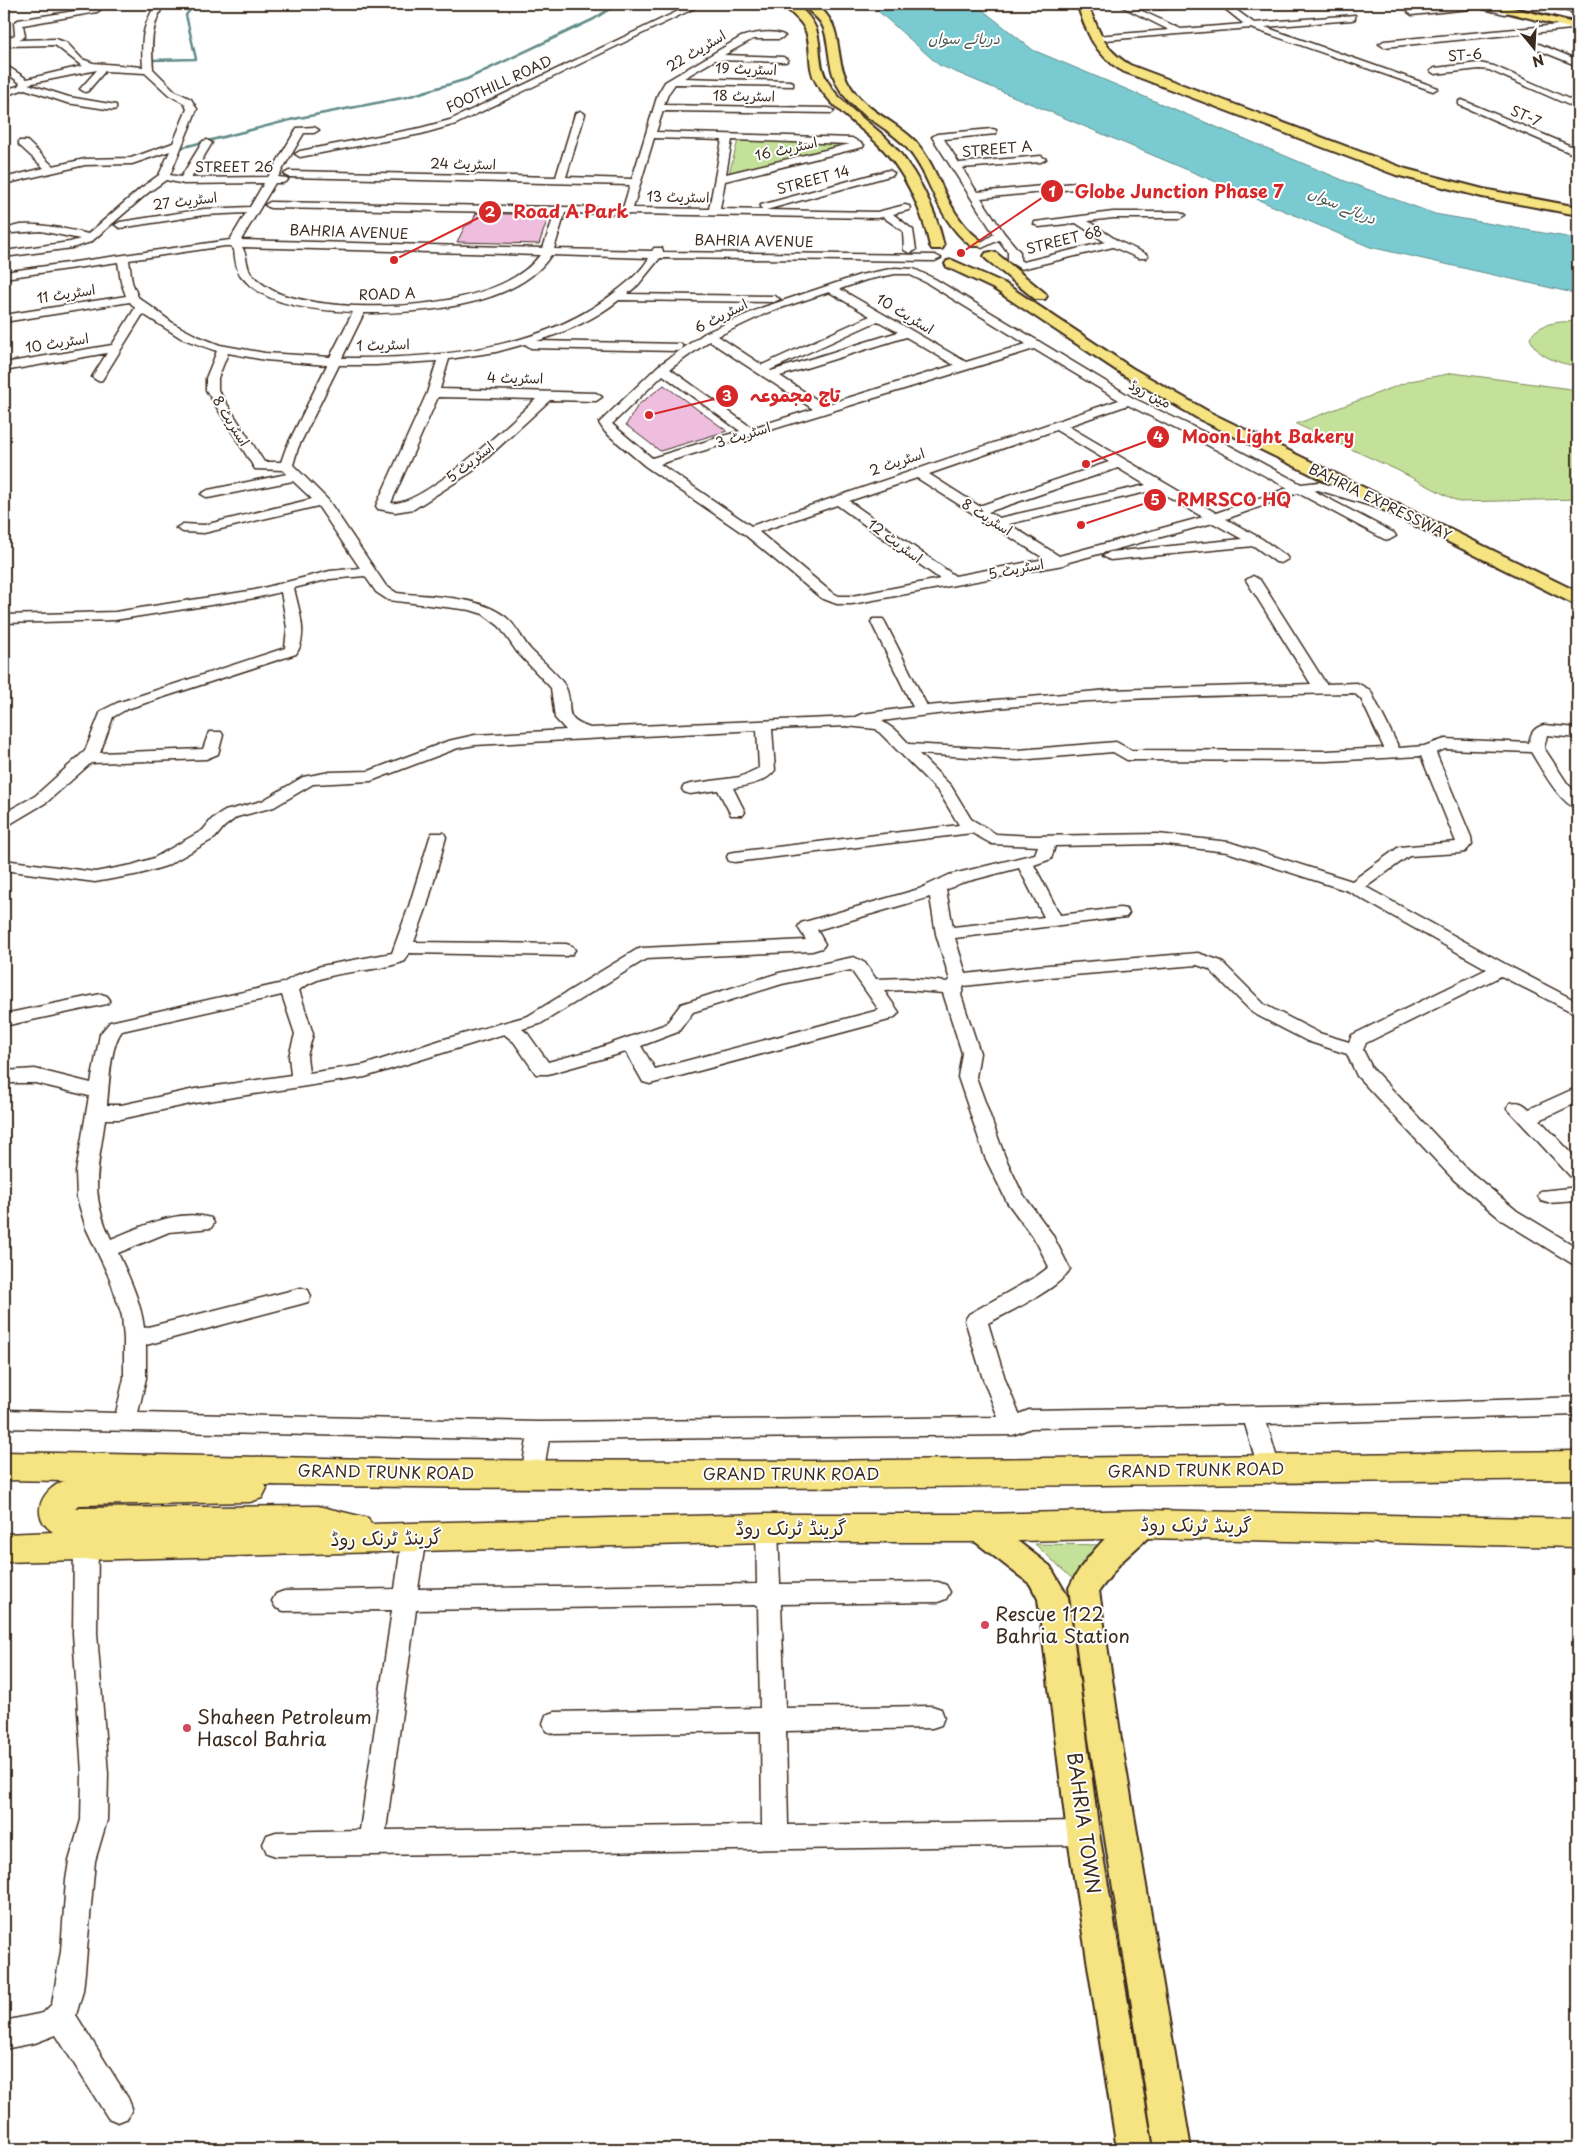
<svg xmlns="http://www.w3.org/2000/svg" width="1582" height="2153" viewBox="0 0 1582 2153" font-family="'Playpen Sans','Playpen Sans Arabic',sans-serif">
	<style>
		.green { fill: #c3e199; stroke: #7f865c }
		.water { fill: #7acbd1; stroke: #618b89 }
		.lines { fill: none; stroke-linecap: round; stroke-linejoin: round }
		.stream { stroke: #618b89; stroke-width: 2.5 }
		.building { fill: #efbedf; stroke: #3b2a1e }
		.minor-casing { stroke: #3b2a1e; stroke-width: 3 }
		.major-casing { stroke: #3b2a1e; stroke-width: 4 }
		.highway-casing { stroke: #3b2a1e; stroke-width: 3 }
		.minor { fill: #fff; fill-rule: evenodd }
		.major { fill: #f6e381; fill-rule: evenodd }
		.highway { fill: #f6e381; fill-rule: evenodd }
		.poi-dot { fill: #d1495b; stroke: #fff; stroke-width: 2 }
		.labels { text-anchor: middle; stroke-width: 4; stroke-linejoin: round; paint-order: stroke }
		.far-street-label { font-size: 14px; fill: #3b2a1e; stroke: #fff }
		.far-water-label { font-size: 15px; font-style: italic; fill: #4e5a54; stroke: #fff }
		.street-label { font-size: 16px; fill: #3b2a1e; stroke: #fff }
		.near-street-label { font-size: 19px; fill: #3b2a1e; stroke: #fff }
		.near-poi-label { font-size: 19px; fill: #3b2a1e; stroke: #fff; text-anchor: start }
		.leader { fill: none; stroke: #d62828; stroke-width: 2 }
		.callout-dot { fill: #d62828; stroke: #fff; stroke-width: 2 }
		.mark-label { font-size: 15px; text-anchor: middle; font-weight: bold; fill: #fff }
		.callout-label { font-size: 18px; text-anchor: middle; font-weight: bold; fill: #d62828; stroke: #fff; stroke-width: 4; stroke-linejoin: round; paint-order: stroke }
	</style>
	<rect width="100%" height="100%" fill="#fff"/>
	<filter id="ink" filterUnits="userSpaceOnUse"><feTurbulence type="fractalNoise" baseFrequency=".02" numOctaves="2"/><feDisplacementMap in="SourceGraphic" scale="10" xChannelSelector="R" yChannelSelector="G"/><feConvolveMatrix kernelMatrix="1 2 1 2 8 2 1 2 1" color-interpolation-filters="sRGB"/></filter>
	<g filter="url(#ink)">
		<g class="green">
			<polygon points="738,140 853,143 729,174"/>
			<path d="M1578,322V366C1560,364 1536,357 1530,338C1539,322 1561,321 1578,322Z"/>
			<polygon points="1453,373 1578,390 1578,499 1459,502 1397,470 1296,424 1410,381"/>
			<polygon points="1035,1544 1106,1545 1078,1584"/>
		</g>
		<polygon class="water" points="870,4 975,4 1033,50 1345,181 1435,214 1578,239 1578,294 1370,247 939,65"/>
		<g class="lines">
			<g class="stream">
				<polyline points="152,60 196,59 186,15 195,4"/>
				<polyline points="176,149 294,119 407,97 467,79 594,19 617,4"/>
			</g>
		</g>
		<g class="building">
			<polygon points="476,213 549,215 539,244 457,242 465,226 472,223"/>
			<polygon points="664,385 727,431 660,451 626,425 638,405"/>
		</g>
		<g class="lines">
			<defs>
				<g id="minor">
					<path d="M156,4H164C151,28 151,42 153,69L175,91L191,99L197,109L170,175L181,177L203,141L207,140L212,143L191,178L268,177L297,128L314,127L319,130L314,133H304L278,177L287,178L288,180L283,183H275L241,240L543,248L555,213L270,208L265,205L270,202L623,208L630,185L289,177L284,174L289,171L556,177L575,114L580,111L585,114L566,177L632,179L658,94L665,82L741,37C752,33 775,29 785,36L780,39H753L724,55L783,57L788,60L786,62L715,60L684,78L790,81L793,82V86L675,84L668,94L664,105L829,108L834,111L832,113L663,111L656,132L852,138L864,145L863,147L725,181L720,209L764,210L760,207L761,205L889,170L894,173L893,175L766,210L877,212L905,205L909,206L910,208L909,210L893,214L913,230L916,250L910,253L904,250L903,231L883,217L877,218L565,213L554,249L652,251L654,248H662L663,252L935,255L941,258L935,261L660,258L638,285L627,294L774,296L780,299L774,302L619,300C595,319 566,332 537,341L681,344L683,347L681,350L677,351L531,348L525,344L496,352L449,359L440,389L596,393L602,397L596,401L550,400L473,471L414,509L395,512L378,509L376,506L427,393L437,361L376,365H339L298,448L293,465L328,500L386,586L397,593C431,597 481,595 508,619C517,627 522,640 531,650C540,659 559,675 565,686C576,708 558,717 590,728L855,717L862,714L913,707L871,622L873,619H883L885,622L927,706L1109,690L1311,684L1246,580L1253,576L1260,580L1326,684L1357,683L1370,690L1399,748L1424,746L1445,739L1529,743C1531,733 1533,728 1544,725L1578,728V738L1547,735L1544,748L1567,783L1578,795V809C1560,804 1541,768 1531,752L1445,749L1436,753L1471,837L1472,844L1465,852L1459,853L1409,856L1366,887L1507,965L1578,1002V1015L1501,976L1366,1043L1363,1050L1372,1068L1468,1170L1517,1211L1578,1248V1266L1571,1263L1503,1221L1454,1180L1357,1076L1347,1054L1307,1041L1253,1013L1209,969L1197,965L1036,978L964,986L961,995L980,1053L976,1077L1005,1157L1022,1193L1052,1234L1070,1269C1059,1289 1009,1312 988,1323L1005,1379L1019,1414L1029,1410L1384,1404L1578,1397V1415L1267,1424L1280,1469L1277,1476L1269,1478L1261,1476L1258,1469L1245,1424L1031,1428L1013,1435L549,1440L543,1474L540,1481L532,1483L524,1481L521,1474L527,1440L4,1428V1410L116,1413L124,1378V1339L122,1316L110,1279L86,1228L77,1198L76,1172L89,1096L35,1083H4V1071L35,1069L91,1083L100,1034L110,1022L283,983L297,975L321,966L392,953L409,906L430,837L432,833H444L446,837L427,906L414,942L566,944L572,946L575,950L572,954L566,956L409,953L405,961C370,975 331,967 299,990L313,1034L307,1056L309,1073L364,1065L441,1040L528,1016L636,950L642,948L806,940L798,927L801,923L919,889L949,875L1035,854L1038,846L992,844L972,833L735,862L729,861L727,857L729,853L735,852L959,825L939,792L876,729L846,726L772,729L775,770C766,783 747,785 733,788L745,812L743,815H731L718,790L690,794L684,792L682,789L684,786L690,784L740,777L759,768L757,730L475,745L458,748L371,781L313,784L274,807L237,817L224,827L215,838L166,866L140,874L95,882L4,870V860L95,872L132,865L154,858L203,830L212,819L225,811L262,801L303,777L330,772L369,771L448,741L475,735L566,730L555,718L551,688L517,652L499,626L483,614L470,610L388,600L376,592L365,576L330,579L294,588C298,608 309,635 296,654L127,709L113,717L100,753L203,749L209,732H221L223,735L218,754L206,759L91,763L47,802L10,824L4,825V813L35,796L85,751L101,711L117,703L285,648L287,628L281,592L255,598L115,620L4,623V615L115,612L255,590L330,571L360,568L318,506L204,533L183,532L176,528L183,524L204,525L312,499L293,481L208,498L201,494L208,490L287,474L283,470L255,469L206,390V378L217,351L181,338L143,314L102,380L98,381L92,377L107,353L4,371V363L112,345L135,308L130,302L4,322V315L126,296L121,282L118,262L4,278V272L230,240L246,213L204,215L120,228L115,225L120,222L204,209L250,207L264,183L184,184L166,180L149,192L91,242L72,248L4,257V251L70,242L80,239L41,231L12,233L7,230C19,218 71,230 88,234L141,188L159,175L170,151L132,164L85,165L4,184V178L44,168L19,145V141H27L53,166L85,159L131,158L173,143L187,109L184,103L169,95L145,73L105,71L88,91L85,92L80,89L97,70L28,84L69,97L116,105V109L113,110L67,103L25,89L4,96V90L18,86L20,83L4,71V64L27,79L82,66L55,45L4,46V40L15,35L14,23L18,20L100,7L101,9L97,12L23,25L25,36L20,40L56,39L67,43L82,59L93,63L143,67C141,40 142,27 156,4ZM654,138L722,140L709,209L633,208ZM732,140L850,144L726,174ZM225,246H231L234,250C235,258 236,270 241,276C266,307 316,310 353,312L330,357L265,353L220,345L197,336L174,324L138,297L132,282L129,260ZM242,247L540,255C501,308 373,312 314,302C299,299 279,296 267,287C262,284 253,277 250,272C246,264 247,254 242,247ZM551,255L649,258C641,272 627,283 614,293C540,351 434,359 342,358L364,313C420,313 517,307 551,255ZM228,353L265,360L327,365L286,448L281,462H264L218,390V378ZM438,397L536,399C511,422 422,508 391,503ZM1354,693L1361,699L1384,748L1327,751L1131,750L1116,742L1018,750L909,744L898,732L882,721C1039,699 1196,695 1354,693ZM1113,752L1127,760L1327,761L1421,756L1456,842L1399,847L1352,881L1229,842L1158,834L1033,836L996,834L971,819L951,786L919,754L1018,760ZM1158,844L1227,852L1348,891L1487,969L1352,1035L1349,1042L1319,1033L1265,1005L1221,961L1198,953L1036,966L966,974L955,938L1126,917L1129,913L1126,909L1120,908L1060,915L1034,865L1051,859L1055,846ZM1019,868L1044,917L953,927L946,890L961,883ZM930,897L936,934L950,980L948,982L905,978L876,979L865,963L854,957L779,973L681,1004L666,1024L593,1050L548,1062L528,1034L522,1029L540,1024L646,959L812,951L822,948L825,944L817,930ZM851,970L879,1010L655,1069L641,1046L678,1032L693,1012L782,984ZM905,990L943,993L962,1053L958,1077L985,1157L1007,1202L1037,1243L1049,1267L1037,1276L969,1314L965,1320L983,1379L998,1417L539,1422L138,1413L146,1378V1345L301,1304L308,1302L311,1296L308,1290L301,1288L144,1328C141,1302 129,1277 118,1253L169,1232L211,1228L214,1223L211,1218C179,1208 141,1227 111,1239C88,1190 99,1168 105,1119H121L195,1103L365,1077L504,1034L514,1042L536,1074H548L626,1052L643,1082L650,1084L889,1020L896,1016L899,1012L884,991ZM282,995L295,1034L289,1056L291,1075L195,1089L121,1105H107C109,1087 110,1045 122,1031Z"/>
					<polygon points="693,4 703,4 456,124 421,134 300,157 295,154 300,151 420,128 450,120"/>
					<polygon points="1117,4 1127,4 1181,29 1244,24 1219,4 1228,4 1254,23 1355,15 1355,19 1352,20 1265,27 1438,88 1433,91 1430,90 1251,28 1093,41 1091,39 1096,36 1169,30"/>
					<path d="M1147,4H1181C1175,9 1151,11 1145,6Z"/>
					<polygon points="1467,4 1485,4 1509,11 1505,14 1479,8 1412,15 1408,12 1412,9"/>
					<polygon points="1514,4 1528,4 1578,15 1578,21 1515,6"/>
					<polygon points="1569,24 1573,27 1572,29 1384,47 1379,44 1384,41"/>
					<polygon points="1539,44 1578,60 1578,66 1536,49 1536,45"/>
					<polygon points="1479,63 1494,66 1578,103 1578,109 1489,70 1479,69 1435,74 1430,71 1435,68"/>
					<polygon points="1462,100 1578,149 1578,156 1459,105 1459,101"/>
					<polygon points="992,129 996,130 996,134 944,139 959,163 1041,156 1046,159 1041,162 962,168 977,192 1074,183 1079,186 1074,189 981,198 1004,233 1020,252 1020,260 1023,262 1105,242 1076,223 1039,227 1034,224 1035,222 1113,212 1181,212 1186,215 1181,218 1113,218 1088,221 1118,241 1146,254 1148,256 1146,258 1138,258 1113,247 1021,269 1008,261 1008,252 999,240 982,248 977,245 994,234 932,137 937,134"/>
					<path d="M895,268L914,269L935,279L1133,398L1206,433L1301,484L1319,482L1386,502L1388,505L1386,508L1381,509L1318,490L1314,491L1394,533L1396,536L1389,540L1384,539L1298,493L1226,519L1262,539L1286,556L1288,559L1281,563L1276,562L1254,546L1110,560L1103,556L1110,552L1242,539L1213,523L1069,562L1063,565L852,604H837L821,598L744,534L645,466L605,432L599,423L658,366L705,333L761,308L860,275ZM895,274H908L927,283L1026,344L966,362L840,289L866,280ZM829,292L870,316L762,365L718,336L769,312ZM878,321L898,332L771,371L770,370ZM906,337L954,365L825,405L780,376ZM709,341L813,409L752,428L670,369ZM1034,349L1119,400L751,526L660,464ZM663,375L740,431L652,458L612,424ZM1128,405L1196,439L1288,488L1216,513L1068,426ZM1056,430L1109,462L979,506L929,474ZM1118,468L1146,485L999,518L988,512ZM917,478L1045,559L955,576L849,501ZM1155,490L1203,517L1059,556L1009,524ZM837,505L940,579L852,596H839L831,592L759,532Z"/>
					<polygon points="101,994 107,996 110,1000 107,1004 4,1026 4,1014"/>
					<path d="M1578,1087V1102L1540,1120L1578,1160V1179L1571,1177L1507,1108L1510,1103C1519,1101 1523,1103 1529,1109Z"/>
					<polygon points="1578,1187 1578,1201 1548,1203 1541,1201 1538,1196 1541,1191"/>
					<path d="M767,1518L775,1521L778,1528L780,1584L938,1582L946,1585L950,1592L946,1599L938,1602L781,1604L785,1708L932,1706L941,1709L944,1717L941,1725L932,1728L786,1731L788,1825L1083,1821L1092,1824L1096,1833L1092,1842L1083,1845L371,1855L276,1856L267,1853L263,1844L267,1835L276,1832L360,1830L392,1610L284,1611L276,1608L272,1601L276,1594L284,1591L395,1589L402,1537L406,1530L414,1527L422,1530L426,1537L418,1589L757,1584L756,1528L759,1521ZM758,1605L760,1708L555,1712L546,1715L543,1723L546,1731L555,1734L761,1731L762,1825L386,1830L416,1610Z"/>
					<polygon points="86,1536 94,1539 98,1546 97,1633 108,1774 107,1820 95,1861 85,1972 83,1991 76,2015 128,2098 132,2108 128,2118 118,2122 108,2118 56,2035 35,2043 4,2049 4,2021 43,2013 52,2004 61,1951 66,1880 69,1861 81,1820 82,1774 73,1633 74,1546 78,1539"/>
				</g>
				<g id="major">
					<path d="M783,4H795C832,31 811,53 828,82C841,105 866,119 885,137C914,164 935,207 944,246L942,249H932L930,246C922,210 904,168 876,142C856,123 832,108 817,84C806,67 813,47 805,29C800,18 789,13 783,4Z"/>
					<path d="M803,4H815C846,26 832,53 848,82C862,110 895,120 916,142C934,163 941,189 955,212C959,218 964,225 969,230C973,235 979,238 983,243L981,246H971C934,216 934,180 907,148C888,126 857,116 841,91C827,70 831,51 824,29C820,17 809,13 803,4Z"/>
					<path d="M1077,4H1087C1101,33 1101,47 1130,65L1406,169L1483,189L1578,207V215L1482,197L1396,175L1122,71C1094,53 1087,33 1077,4Z"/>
					<polygon points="1479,4 1497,4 1578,24 1578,30 1481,6"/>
					<polygon points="991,252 996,253 1045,293 1047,296 1045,299 1035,299 986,259 984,256 986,253"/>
					<polygon points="952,260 1004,283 1132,368 1211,413 1578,592 1578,604 1572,603 1199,419 1122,374 994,289 947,267 945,264 947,261"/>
					<path d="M1143,1512L1153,1515L1158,1524L1153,1533L1121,1562L1099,1591L1121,1739L1191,2149H1155L1089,1739L1069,1588C1081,1562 1116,1521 1143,1512Z"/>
					<polygon points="979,1516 989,1519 1050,1566 1068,1597 1099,1833 1153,2149 1117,2149 1067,1833 1038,1599 1030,1584 969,1537 964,1528 969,1519"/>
				</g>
				<path id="highway" d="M1578,1451V1479C1140,1484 703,1493 265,1485L267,1488L262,1498L250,1502L79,1505L74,1508L318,1506L368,1518L371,1524L767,1514H979L1143,1510L1578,1519V1547L1143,1538L979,1542H767L4,1562V1534L53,1532C29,1516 41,1490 64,1481L4,1480V1452L427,1460L811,1461Z"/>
			</defs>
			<use href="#minor" class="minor-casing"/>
			<use href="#major" class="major-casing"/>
			<use href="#highway" class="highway-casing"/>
			<use href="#minor" class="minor"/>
			<use href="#major" class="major"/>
			<use href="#highway" class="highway"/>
		</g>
	</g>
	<g class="poi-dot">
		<circle cx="985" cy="1625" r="5"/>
		<circle cx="187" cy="1728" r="5"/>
	</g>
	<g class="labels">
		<g class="far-street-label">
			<text transform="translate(696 51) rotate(-31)" y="5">اسٹریٹ 22</text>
			<text transform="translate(1465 55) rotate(-4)" y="5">ST-6</text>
			<text transform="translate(746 69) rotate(2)" y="5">اسٹریٹ 19</text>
			<text transform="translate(499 84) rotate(-25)" y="5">FOOTHILL ROAD</text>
			<text transform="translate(744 96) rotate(1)" y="5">اسٹریٹ 18</text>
			<text transform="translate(1526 116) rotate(24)" y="5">ST-7</text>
			<text transform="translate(786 149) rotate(-13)" y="5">اسٹریٹ 16</text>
			<text transform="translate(997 149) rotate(-5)" y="5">STREET A</text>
			<text transform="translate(463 164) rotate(1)" y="5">اسٹریٹ 24</text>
			<text x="234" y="172">STREET 26</text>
			<text transform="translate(813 180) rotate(-15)" y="5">STREET 14</text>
			<text transform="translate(678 197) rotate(1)" y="5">اسٹریٹ 13</text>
			<text transform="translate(185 201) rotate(-7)" y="5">اسٹریٹ 27</text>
			<text transform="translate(349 232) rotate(2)" y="5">BAHRIA AVENUE</text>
			<text transform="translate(1064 240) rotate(-14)" y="5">STREET 68</text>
			<text transform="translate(754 241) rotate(1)" y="5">BAHRIA AVENUE</text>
			<text transform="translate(66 294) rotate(-9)" y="5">اسٹریٹ 11</text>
			<text transform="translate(387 294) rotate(-2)" y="5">ROAD A</text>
			<text transform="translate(905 314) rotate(31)" y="5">اسٹریٹ 10</text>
			<text transform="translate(721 316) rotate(-27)" y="5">اسٹریٹ 6</text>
			<text transform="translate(57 343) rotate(-9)" y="5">اسٹریٹ 10</text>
			<text transform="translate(383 345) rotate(-2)" y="5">اسٹریٹ 1</text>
			<text transform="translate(515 378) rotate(1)" y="5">اسٹریٹ 4</text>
			<text transform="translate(1150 394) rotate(27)" y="5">مین روڈ</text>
			<text transform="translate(231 421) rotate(58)" y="5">اسٹریٹ 8</text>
			<text transform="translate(743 435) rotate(-17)" y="5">اسٹریٹ 3</text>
			<text transform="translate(470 462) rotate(-38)" y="5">اسٹریٹ 5</text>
			<text transform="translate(897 462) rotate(-19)" y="5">اسٹریٹ 2</text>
			<text transform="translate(1380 502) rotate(26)" y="5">BAHRIA EXPRESSWAY</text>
			<text transform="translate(987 517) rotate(32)" y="5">اسٹریٹ 8</text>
			<text transform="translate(895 541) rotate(36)" y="5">اسٹریٹ 12</text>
			<text transform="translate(1016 569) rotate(-11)" y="5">اسٹریٹ 5</text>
		</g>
		<g class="far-water-label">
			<text x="964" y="44">دریائے سواں</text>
			<text transform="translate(1342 206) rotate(23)" y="5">دریائے سواں</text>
		</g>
		<g class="street-label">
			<text transform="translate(1196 1470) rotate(-1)" y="6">GRAND TRUNK ROAD</text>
			<text transform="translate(386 1472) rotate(1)" y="6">GRAND TRUNK ROAD</text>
			<text x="791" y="1480">GRAND TRUNK ROAD</text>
		</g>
		<g class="near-street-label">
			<text transform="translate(1196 1525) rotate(1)" y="7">گرینڈ ٹرنک روڈ</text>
			<text x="791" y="1535">گرینڈ ٹرنک روڈ</text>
			<text transform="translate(386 1538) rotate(-1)" y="7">گرینڈ ٹرنک روڈ</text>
			<text transform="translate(1084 1823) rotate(82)" y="7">BAHRIA TOWN</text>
		</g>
		<g class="near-poi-label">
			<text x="995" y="1621">Rescue 1122<tspan x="995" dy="22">Bahria Station</tspan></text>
			<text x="197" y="1724">Shaheen Petroleum<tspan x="197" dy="22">Hascol Bahria</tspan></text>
		</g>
	</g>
	<path class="leader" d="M961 253L1052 191M394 260L490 212M649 415L727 396M1086 464L1158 437M1081 525L1155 500"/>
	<g class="callout-dot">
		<circle cx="961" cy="253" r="5"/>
		<circle cx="394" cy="260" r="5"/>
		<circle cx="649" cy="415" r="5"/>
		<circle cx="1086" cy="464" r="5"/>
		<circle cx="1081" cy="525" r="5"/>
		<circle cx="1052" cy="191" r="12"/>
		<circle cx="490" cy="212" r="12"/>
		<circle cx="727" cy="396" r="12"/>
		<circle cx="1158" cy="437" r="12"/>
		<circle cx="1155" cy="500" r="12"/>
	</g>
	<g class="mark-label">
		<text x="1052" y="197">1</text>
		<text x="490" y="217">2</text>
		<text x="727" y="401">3</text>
		<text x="1158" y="442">4</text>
		<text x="1155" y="505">5</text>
	</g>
	<g class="callout-label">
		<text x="1179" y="198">Globe Junction Phase 7</text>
		<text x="571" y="218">Road A Park</text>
		<text x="795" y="402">تاج مجموعہ</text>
		<text x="1268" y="443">Moon Light Bakery</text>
		<text x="1234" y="506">RMRSCO HQ</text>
	</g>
	<rect width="1582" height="2153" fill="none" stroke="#fff" stroke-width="20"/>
	<rect x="10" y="10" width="1562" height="2133" fill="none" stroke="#3b2a1e" stroke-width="2" filter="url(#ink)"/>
	<g transform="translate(1534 48) rotate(162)" stroke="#ffffff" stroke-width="4" paint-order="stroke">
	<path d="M0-4L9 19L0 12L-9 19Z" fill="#3b2a1e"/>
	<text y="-8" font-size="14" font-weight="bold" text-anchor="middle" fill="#3b2a1e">N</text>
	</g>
</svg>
